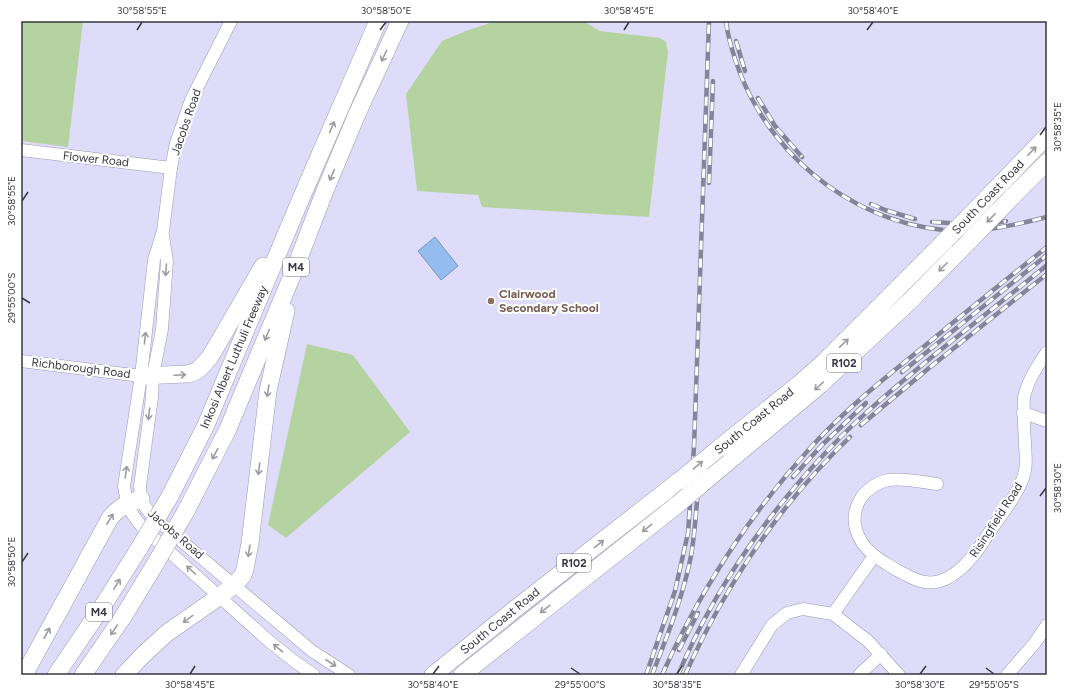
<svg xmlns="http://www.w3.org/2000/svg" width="1068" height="696" viewBox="0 0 1068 696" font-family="Figtree,sans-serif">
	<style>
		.green { fill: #b5d3a1 }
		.water { fill: #95bcef; stroke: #7994bb }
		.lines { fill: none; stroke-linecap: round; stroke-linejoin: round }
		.minor-casing { stroke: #9a97b3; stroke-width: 13 }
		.highway-casing { stroke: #9a97b3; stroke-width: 18 }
		.minor { stroke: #fff; stroke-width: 12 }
		.highway { stroke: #fff; stroke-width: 17 }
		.rail-casing { stroke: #868498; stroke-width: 4.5 }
		.rail { stroke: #fff; stroke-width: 3; stroke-dasharray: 9; stroke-linecap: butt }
		.highway-bridge-casing { stroke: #9a97b3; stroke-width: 18; stroke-linecap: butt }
		.highway-bridge { stroke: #fff; stroke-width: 17 }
		.oneway { stroke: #9c9ba0 }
		.ticks { fill: none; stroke: #383742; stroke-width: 1.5 }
		.education-dot { fill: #8d6e63; stroke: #fff; stroke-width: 1.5 }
		.labels { text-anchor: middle; stroke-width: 4; stroke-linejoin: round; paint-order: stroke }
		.shield { fill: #fff; stroke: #74737b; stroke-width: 1 }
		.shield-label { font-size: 11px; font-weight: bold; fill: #383742 }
		.street-label { font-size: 12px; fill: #383742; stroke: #fff }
		.education-label { font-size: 12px; font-weight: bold; fill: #785e54; stroke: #fff; text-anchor: start }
		.neatline { fill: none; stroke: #383742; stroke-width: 1.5 }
		.ticks-label { font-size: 10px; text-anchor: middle; fill: #383742 }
	</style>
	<rect width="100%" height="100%" fill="#dfdcfa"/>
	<g class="green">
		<polygon points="21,21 83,21 68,147 21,141"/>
		<polygon points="496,21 583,21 600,31 660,38 666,42 668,52 649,217 482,207 478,195 417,191 406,94 442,41 466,31"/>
		<polygon points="307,344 353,355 410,432 286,538 268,525"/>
	</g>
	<polygon class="water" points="435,237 458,266 441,280 418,251"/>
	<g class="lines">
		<defs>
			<g id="minor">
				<path d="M231,21L191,100L176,143L171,168L163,231L154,260L141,376L124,486C127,507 130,513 144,529L270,642L294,661L314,675"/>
				<polyline points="21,150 171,168"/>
				<path d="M163,236L167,261L162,329L153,375L152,397L140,486C141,502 143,505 153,517L312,651L349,675"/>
				<polyline points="21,361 141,376"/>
				<polyline points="1023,413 1047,421"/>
				<path d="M937,484C922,482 904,478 888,480C878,482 867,489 861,498C848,518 856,542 875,556C881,561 889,565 895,569C910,577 923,586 940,581C961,575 978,551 989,533C1000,516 1022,490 1025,470C1027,461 1025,451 1025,443C1024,427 1023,412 1024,397C1028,380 1037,366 1047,352"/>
				<polyline points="833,614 874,556"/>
				<polyline points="741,675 772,625 787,613 803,609 833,614 868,641 899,675"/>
				<polyline points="859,675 881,654"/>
				<polyline points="1007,675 1034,644 1047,625"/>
			</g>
			<g id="highway">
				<polyline points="1012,197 1047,162"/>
				<polyline points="986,199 1047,136"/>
				<path d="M141,376L186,374C198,373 202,366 210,357L263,266"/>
				<polyline points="718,449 798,385 824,362 945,241"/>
				<polyline points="710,477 821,384 911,300 970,240"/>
				<polyline points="170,496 206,425 302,196 378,21"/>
				<polyline points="186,511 227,431 294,271 324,193 357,114 400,21"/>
				<path d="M24,675L110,518C119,507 127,503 141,499"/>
				<polyline points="56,675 104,604 140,547"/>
				<polyline points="83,675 123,617 157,561"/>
				<polyline points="124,675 143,655 167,633 220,596 235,584 243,575 245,569 250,543 268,391 286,311"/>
				<polyline points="433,675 515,609 679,481"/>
				<polyline points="462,675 678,504"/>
			</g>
		</defs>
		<use href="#minor" class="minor-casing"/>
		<use href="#highway" class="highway-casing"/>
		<use href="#minor" class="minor"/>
		<use href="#highway" class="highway"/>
		<defs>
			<g id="rail">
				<path d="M726,21C728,39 734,57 740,73C775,163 863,229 961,231C991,231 1018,224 1047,217"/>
				<polyline points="736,41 745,71"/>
				<polyline points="758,98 775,126 802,157"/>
				<polyline points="709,183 713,81"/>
				<polyline points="871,204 885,210 915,219"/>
				<polyline points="932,222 985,225 1006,221"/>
				<polyline points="902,372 1047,255"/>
				<polyline points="861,425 929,368 1047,274"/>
				<polyline points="793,477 822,445 866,403"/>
				<polyline points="679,650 698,613"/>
				<polyline points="646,675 675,591 688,533 694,447 709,21"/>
				<path d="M652,675C667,636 683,597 691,556C695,533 696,511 698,489"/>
				<path d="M662,675C700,590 749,515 812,446C847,408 887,376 927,344C967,311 1007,279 1047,247"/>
				<path d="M678,675C713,591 767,514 830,448C865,411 904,380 943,348C978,320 1013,293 1047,265"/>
				<path d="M685,675C725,586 779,505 850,437"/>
			</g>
		</defs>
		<use href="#rail" class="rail-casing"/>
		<use href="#rail" class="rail"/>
		<defs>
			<g id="highway-bridge">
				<polyline points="970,240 1012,197"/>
				<polyline points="945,241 986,199"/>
				<polyline points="679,481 718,449"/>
				<polyline points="678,504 710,477"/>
				<polyline points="140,547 170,496"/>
				<polyline points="157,561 186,511"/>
			</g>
		</defs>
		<use href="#highway-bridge" class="highway-bridge-casing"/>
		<use href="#highway-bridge" class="highway-bridge"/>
	</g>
	<defs><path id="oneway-shaft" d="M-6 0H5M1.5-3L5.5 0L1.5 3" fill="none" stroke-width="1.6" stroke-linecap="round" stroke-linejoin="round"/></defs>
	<g class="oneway">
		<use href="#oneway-shaft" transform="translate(384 56) rotate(115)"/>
		<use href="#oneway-shaft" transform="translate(332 127) rotate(-67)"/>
		<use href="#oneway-shaft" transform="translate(1032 151) rotate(-46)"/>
		<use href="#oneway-shaft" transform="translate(332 175) rotate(113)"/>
		<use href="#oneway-shaft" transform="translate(991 218) rotate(134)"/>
		<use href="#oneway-shaft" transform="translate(943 267) rotate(135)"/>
		<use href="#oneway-shaft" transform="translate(166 270) rotate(94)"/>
		<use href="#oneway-shaft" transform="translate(267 335) rotate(113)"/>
		<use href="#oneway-shaft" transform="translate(145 338) rotate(-84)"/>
		<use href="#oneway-shaft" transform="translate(844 343) rotate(-44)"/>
		<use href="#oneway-shaft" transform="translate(180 375) rotate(-3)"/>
		<use href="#oneway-shaft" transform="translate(819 386) rotate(138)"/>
		<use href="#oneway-shaft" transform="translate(268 391) rotate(99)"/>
		<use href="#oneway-shaft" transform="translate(149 414) rotate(97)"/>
		<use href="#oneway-shaft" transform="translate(215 454) rotate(118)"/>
		<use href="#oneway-shaft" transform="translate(698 465) rotate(-40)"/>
		<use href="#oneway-shaft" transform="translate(259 469) rotate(97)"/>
		<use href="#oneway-shaft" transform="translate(126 472) rotate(-82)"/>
		<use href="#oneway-shaft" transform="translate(110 519) rotate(-58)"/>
		<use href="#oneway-shaft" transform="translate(647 528) rotate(142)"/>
		<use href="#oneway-shaft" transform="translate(599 544) rotate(-38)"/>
		<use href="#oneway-shaft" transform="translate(249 551) rotate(99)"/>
		<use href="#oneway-shaft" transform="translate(191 570) rotate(-138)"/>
		<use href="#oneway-shaft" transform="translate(117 584) rotate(-58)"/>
		<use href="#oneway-shaft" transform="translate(545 609) rotate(142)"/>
		<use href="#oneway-shaft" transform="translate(188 619) rotate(144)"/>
		<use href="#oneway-shaft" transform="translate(114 630) rotate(124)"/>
		<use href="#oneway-shaft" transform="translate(47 633) rotate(-61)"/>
		<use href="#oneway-shaft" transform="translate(278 648) rotate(-140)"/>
		<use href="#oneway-shaft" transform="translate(331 663) rotate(33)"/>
	</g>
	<path class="ticks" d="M137,30L142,22M380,30L386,22M624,30L629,22M867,30L873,22M1040,135L1046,127M22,201L28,192M22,298L30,303M1040,496L1046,488M22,562L28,553M571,668L580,674M986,668L994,674M190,674L195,666M433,674L439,666M677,674L682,666M920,674L926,666"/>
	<circle class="education-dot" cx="491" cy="301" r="4"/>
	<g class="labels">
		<g class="shield">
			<rect x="283" y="258" width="26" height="18" rx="3"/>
			<rect x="827" y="354" width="34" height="18" rx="3"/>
			<rect x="557" y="554" width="34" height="18" rx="3"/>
			<rect x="86" y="603" width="26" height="18" rx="3"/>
		</g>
		<g class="shield-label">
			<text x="296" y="271">M4</text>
			<text x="844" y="367">R102</text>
			<text x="574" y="567">R102</text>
			<text x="99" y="616">M4</text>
		</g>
		<g class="street-label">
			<text transform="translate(186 122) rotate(-71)" y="4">Jacobs Road</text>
			<text transform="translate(96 159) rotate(6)" y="4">Flower Road</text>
			<text transform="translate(988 197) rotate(-46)" y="4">South Coast Road</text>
			<text transform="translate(234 357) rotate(-67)" y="4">Inkosi Albert Luthuli Freeway</text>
			<text transform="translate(81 368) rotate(7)" y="4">Richborough Road</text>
			<text transform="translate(754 421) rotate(-39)" y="4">South Coast Road</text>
			<text transform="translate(996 520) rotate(-57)" y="4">Risingfield Road</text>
			<text transform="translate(176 534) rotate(41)" y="4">Jacobs Road</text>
			<text transform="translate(500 621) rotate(-39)" y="4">South Coast Road</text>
		</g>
		<g class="education-label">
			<text x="499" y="298">Clairwood<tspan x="499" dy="14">Secondary School</tspan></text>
		</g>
	</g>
	<rect width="1068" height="696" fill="none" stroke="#ffffff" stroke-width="44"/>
	<rect x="22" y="22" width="1024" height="652" class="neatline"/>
	<g class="ticks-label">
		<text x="142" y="14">30°58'55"E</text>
		<text x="386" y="14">30°58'50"E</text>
		<text x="629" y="14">30°58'45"E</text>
		<text x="873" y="14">30°58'40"E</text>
		<text transform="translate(1057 127) rotate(-90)" y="4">30°58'35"E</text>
		<text transform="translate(11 201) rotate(-90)" y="4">30°58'55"E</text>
		<text transform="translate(11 298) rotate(-90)" y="4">29°55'00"S</text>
		<text transform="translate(1057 488) rotate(-90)" y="4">30°58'30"E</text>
		<text transform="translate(11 562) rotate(-90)" y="4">30°58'50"E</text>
		<text x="190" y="688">30°58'45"E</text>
		<text x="433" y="688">30°58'40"E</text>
		<text x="580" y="688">29°55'00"S</text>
		<text x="677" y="688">30°58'35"E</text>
		<text x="920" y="688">30°58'30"E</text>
		<text x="994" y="688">29°55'05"S</text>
	</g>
</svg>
